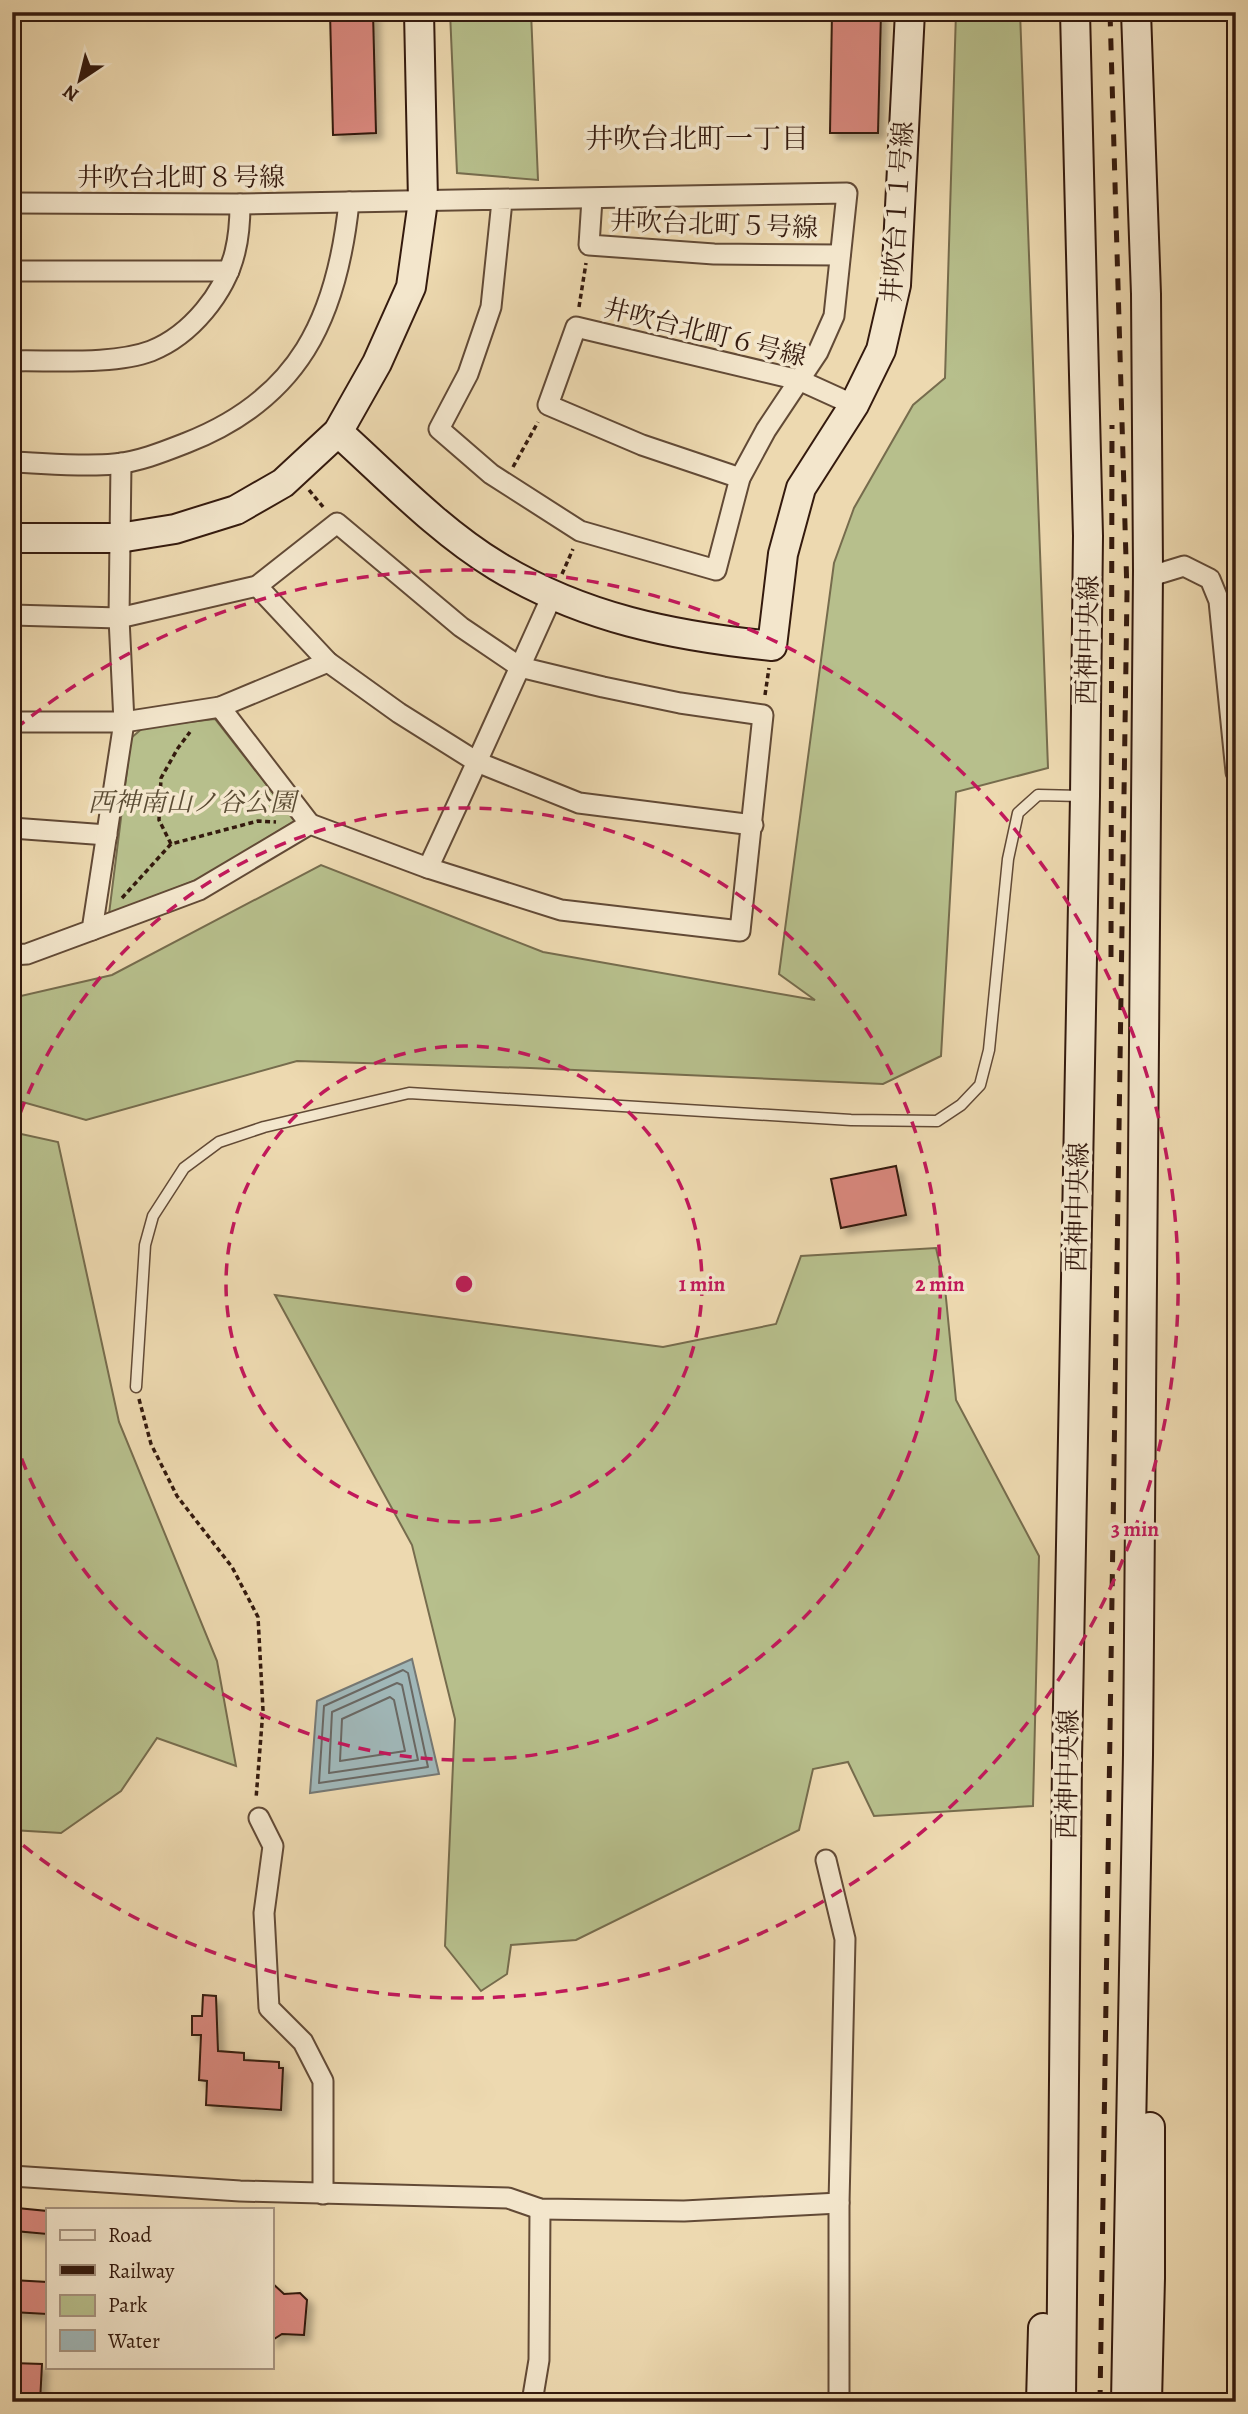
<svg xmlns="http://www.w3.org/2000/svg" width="1248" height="2414" viewBox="0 0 1248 2414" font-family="Alegreya,'Noto Serif JP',serif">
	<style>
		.green { fill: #b7bf8c; stroke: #766c4d; stroke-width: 2 }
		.water { fill: #a0b7b8; stroke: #757874; stroke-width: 2 }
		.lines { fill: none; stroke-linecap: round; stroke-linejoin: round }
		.shore { stroke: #6a6863; stroke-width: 2 }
		.building { fill: #d7877b; stroke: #341a0e; stroke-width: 2; filter: url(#shadow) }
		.lane-casing { stroke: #624a36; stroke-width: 13 }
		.street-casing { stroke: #624a36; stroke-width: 23 }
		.secondary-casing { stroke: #341a0e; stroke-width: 32 }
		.path { stroke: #341a0e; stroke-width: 3.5; stroke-dasharray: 5 3.5; stroke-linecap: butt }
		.lane { stroke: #f3e6cc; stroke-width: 10 }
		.street { stroke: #f3e6cc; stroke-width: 19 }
		.secondary { stroke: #f3e6cc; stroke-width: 28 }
		.rail { stroke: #341a0e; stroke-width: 5; stroke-dasharray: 12 12; stroke-linecap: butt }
		.ring { fill: none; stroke: #c2185b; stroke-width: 3.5; stroke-dasharray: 12 9 }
		.labels { text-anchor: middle; stroke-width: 7; stroke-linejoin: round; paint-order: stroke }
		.street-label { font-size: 26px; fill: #341a0e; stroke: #f3e6cc }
		.park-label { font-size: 26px; font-style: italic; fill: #5b4c34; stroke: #f3e6cc }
		.neighbourhood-label { font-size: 28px; fill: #341a0e; stroke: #f3e6cc }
		.centre { fill: #c2185b; stroke: #f3e6cc; stroke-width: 3.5 }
		.ring-label { font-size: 21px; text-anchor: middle; font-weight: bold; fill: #c2185b; stroke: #f3e6cc; stroke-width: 7; stroke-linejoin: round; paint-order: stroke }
	</style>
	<defs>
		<filter id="shadow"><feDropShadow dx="6" dy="6" stdDeviation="3.5" flood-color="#0004"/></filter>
	</defs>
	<rect width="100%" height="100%" fill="#edd9b0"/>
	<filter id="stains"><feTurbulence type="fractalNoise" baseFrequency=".00286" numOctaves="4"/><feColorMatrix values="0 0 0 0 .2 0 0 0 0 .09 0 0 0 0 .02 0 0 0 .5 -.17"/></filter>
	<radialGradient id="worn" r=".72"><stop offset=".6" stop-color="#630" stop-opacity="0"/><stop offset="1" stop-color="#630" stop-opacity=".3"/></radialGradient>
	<g class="green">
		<polygon points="450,12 531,12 538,180 457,173"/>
		<polygon points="956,12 1020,12 1048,768 956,792 941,1056 883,1084 530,1068 297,1061 86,1120 12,1099 12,998 112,975 321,865 543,952 815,1000 779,974 834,563 854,508 913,405 945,378"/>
		<polygon points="215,719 295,821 199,879 109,914 131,738 144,727"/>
		<polygon points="12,1132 58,1142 119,1422 217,1661 236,1766 157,1738 121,1791 61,1833 12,1830"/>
		<polygon points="936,1248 945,1288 956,1400 1039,1556 1033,1806 874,1816 848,1762 813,1769 799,1830 576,1940 511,1945 507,1974 481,1991 445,1946 455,1719 412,1545 275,1295 663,1347 776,1324 801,1256"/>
	</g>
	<polygon class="water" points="412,1659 439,1774 310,1793 317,1701"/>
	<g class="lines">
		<g class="shore">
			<polygon points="403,1670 408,1673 428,1767 319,1783 324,1706"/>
			<polygon points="397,1683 402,1685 418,1760 329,1773 332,1712"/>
			<polygon points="390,1697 394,1700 405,1751 340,1761 342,1719"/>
		</g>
	</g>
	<g class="building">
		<polygon points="330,12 373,12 376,133 333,135"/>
		<polygon points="832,12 881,12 878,133 830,133"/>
		<polygon points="896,1166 906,1215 841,1228 831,1179"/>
		<polygon points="203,1995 216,1996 218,2051 244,2053 244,2060 279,2062 279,2068 283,2068 281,2110 206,2105 207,2081 199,2080 201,2035 192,2035 192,2016 202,2016"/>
		<polygon points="17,2208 47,2211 47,2234 15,2231"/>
		<polygon points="12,2280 47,2282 47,2314 12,2312"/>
		<polygon points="271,2282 284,2294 300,2293 307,2300 304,2335 282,2334 271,2341"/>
		<polygon points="12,2363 42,2364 40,2402 12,2402"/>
	</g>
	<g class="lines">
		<defs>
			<polyline id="lane" points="136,1387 145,1245 153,1216 184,1168 219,1142 264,1127 409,1093 851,1120 937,1121 961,1105 980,1085 989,1050 1008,859 1018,813 1038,795 1081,796"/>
			<g id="street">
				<polyline points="592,199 589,245 714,254 840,255"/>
				<polyline points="12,203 240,204 847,193 834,316 818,352 766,430 740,478 716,570 580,531 491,474 439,429 468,374 491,307 502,201"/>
				<polyline points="12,271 229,271"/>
				<path d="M12,361C52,360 114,365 151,351C191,335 225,293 235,252C239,236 240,220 240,204"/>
				<path d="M12,462C45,463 81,467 114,464C138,462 163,452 186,443C299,399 337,318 349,202"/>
				<polyline points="740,478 642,445 548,405 576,327 799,380 854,405"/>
				<polyline points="1148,577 1184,566 1210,579 1219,601 1236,772"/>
				<polyline points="257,586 328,662 399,713 477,762 579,803 753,825"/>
				<path d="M12,615L119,618L257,586L337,523L461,627L520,667L603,687L680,703L763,715L740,931L561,910L428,868C470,778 511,687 552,596"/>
				<polyline points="220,707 310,824"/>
				<polyline points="12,722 124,722 220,707 328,662"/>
				<polyline points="12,828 107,835"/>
				<polyline points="92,930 199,890 310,824 428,868"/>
				<polyline points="12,955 27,954 92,930 124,722 119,618 121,463"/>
				<polyline points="259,1818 273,1846 264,1913 269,2008 303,2042 323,2081 323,2194"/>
				<polyline points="826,1860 845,1939 839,2203 839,2402"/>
				<polyline points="12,2176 240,2191 508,2198 540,2209 684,2211 839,2203"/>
				<polyline points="532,2402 539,2360 540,2209"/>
			</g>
			<g id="secondary">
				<path d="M338,432C388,477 439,531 497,566C583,618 673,636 772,646L783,554L801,488L854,405L881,350L896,285L910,12"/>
				<polyline points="12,538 119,538 175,529 236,510 283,483 338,432 377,363 411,287 423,201 419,12"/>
				<polyline points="1041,2402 1043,2328"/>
				<polyline points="1061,2402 1067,1759 1085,796 1088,536 1075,12"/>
				<polyline points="1126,2402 1138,1755 1148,570 1146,294 1136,12"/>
				<polyline points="1147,2402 1150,2278 1150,2127"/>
			</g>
		</defs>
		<use href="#lane" class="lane-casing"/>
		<use href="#street" class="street-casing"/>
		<use href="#secondary" class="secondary-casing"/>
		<g class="path">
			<polyline points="579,307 586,263"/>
			<polyline points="513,467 538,422"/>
			<polyline points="309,490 324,508"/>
			<polyline points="562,574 573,549"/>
			<polyline points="765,695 769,668"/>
			<polyline points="171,844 159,820 161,778 178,748 190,732"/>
			<polyline points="122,898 171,844 258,821 276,822"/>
			<polyline points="139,1399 151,1444 177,1496 232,1567 258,1617 263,1710 256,1799"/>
		</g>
		<use href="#lane" class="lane"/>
		<use href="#street" class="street"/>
		<use href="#secondary" class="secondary"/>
		<g class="rail">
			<polyline points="1111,957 1112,425"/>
			<polyline points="1100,2402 1127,593 1110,12"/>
		</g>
	</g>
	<g class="ring">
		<circle cx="464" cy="1284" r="238"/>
		<path d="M13 1133A476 476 0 1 1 13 1435"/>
		<path d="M15 729A714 714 0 1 1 15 1839"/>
	</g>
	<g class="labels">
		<g class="street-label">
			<text x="181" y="186">井吹台北町８号線</text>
			<text transform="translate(897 212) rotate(-86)" y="9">井吹台１１号線</text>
			<text transform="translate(714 224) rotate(2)" y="9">井吹台北町５号線</text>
			<text transform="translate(705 332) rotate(14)" y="9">井吹台北町６号線</text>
			<text transform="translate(1087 640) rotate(-89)" y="9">西神中央線</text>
			<text transform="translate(1077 1207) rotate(-89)" y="9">西神中央線</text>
			<text transform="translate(1067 1774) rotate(-89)" y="9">西神中央線</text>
		</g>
		<g class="park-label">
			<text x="192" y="811">西神南山ノ谷公園</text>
		</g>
		<g class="neighbourhood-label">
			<text x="697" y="148">井吹台北町一丁目</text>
		</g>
	</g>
	<circle cx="464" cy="1284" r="10" class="centre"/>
	<g class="ring-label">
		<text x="702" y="1291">1 min</text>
		<text x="940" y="1291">2 min</text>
		<text x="1135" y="1536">3 min</text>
	</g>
	<rect width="1248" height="2414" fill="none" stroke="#edd9b0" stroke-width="42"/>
	<rect x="14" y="14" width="1220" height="2386" fill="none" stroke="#341a0e" stroke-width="3.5"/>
	<rect x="21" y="21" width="1206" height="2372" fill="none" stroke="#341a0e" stroke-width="2"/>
	<rect x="46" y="2208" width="228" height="161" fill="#f3e6cc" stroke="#a79480" stroke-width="2"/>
	<rect x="60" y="2230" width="35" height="10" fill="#f3e6cc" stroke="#a79480" stroke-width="2"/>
	<text x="108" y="2242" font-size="21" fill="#341a0e">Road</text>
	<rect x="60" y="2265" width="35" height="10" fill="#341a0e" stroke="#a79480" stroke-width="2"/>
	<text x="108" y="2278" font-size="21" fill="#341a0e">Railway</text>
	<rect x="60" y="2295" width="35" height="21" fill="#b7bf8c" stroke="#a79480" stroke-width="2"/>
	<text x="108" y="2312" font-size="21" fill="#341a0e">Park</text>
	<rect x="60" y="2330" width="35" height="21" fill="#a0b7b8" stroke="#a79480" stroke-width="2"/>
	<text x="108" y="2348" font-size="21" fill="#341a0e">Water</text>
	<g transform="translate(80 80) rotate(215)" stroke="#f3e6cc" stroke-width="5" paint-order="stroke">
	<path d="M0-5L12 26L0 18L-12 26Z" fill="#341a0e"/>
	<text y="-10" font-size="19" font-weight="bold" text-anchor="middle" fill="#341a0e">N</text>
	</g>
	<rect width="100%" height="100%" filter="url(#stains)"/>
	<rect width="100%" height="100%" fill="url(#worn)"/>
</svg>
